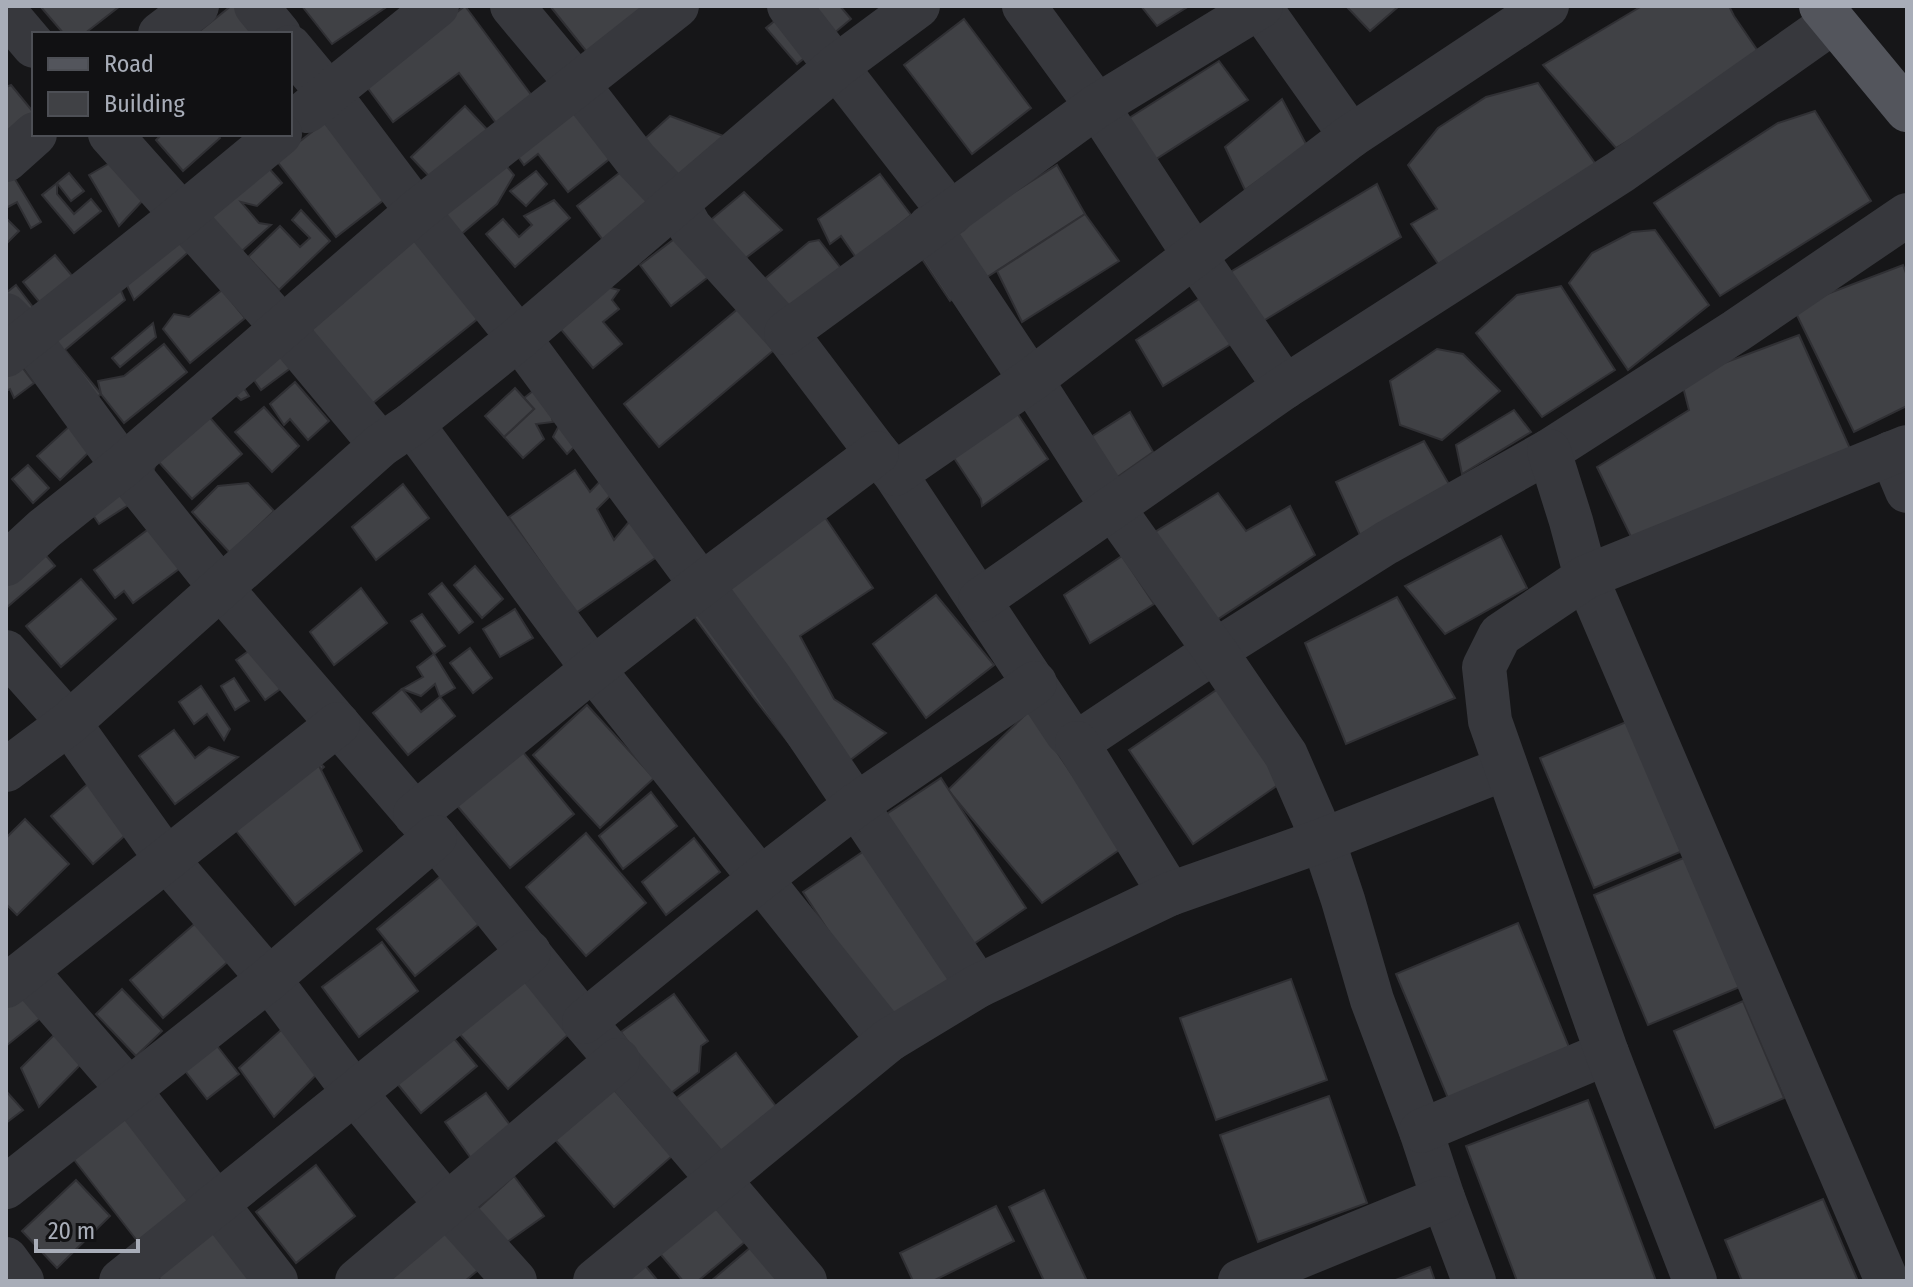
<svg xmlns="http://www.w3.org/2000/svg" width="1913" height="1287" viewBox="0 0 1913 1287" font-family="'Fira Sans Condensed',sans-serif">
	<style>
		.building { fill: #404145; stroke: #303034; stroke-width: 2 }
		.lines { fill: none; stroke-linecap: round; stroke-linejoin: round }
		.minor { stroke: #37383d; stroke-width: 44 }
		.major { stroke: #53555c; stroke-width: 44 }
	</style>
	<rect width="100%" height="100%" fill="#161618"/>
	<g class="building">
		<polygon points="40,6 120,6 84,34 64,34"/>
		<polygon points="231,6 242,6 263,34 196,34"/>
		<polygon points="302,6 388,6 332,44"/>
		<polygon points="465,6 538,104 502,131 459,73 393,122 364,83"/>
		<polygon points="550,6 654,6 591,57"/>
		<polygon points="793,6 840,6 851,19 797,64 766,28"/>
		<polygon points="1141,6 1189,6 1157,26"/>
		<polygon points="1346,6 1399,6 1370,31"/>
		<polygon points="1642,6 1729,6 1734,16 1766,63 1671,115 1616,148 1543,65"/>
		<polygon points="964,19 1031,108 972,154 904,65"/>
		<polygon points="1219,61 1248,100 1153,161 1126,120"/>
		<polygon points="1538,83 1602,173 1443,271 1411,224 1437,209 1408,165 1438,128 1486,97"/>
		<polygon points="11,85 34,113 6,143 6,87"/>
		<polygon points="1282,99 1307,146 1245,190 1225,147"/>
		<polygon points="579,104 617,153 568,192 538,154 524,165 516,154"/>
		<polygon points="465,106 496,139 442,190 411,157"/>
		<polygon points="1815,111 1871,201 1720,296 1654,203 1778,123"/>
		<polygon points="335,114 394,192 336,237 276,160"/>
		<polygon points="670,116 729,138 673,183 639,144"/>
		<polygon points="162,134 218,134 220,138 183,171 156,140"/>
		<polygon points="120,157 144,199 119,226 89,175"/>
		<polygon points="259,157 282,183 257,206 241,202 259,223 271,225 233,259 193,215"/>
		<polygon points="636,160 662,194 603,240 577,206"/>
		<polygon points="504,163 514,175 497,204 447,246 435,216"/>
		<polygon points="1057,165 1085,214 950,301 918,253"/>
		<polygon points="8,168 41,222 31,228 17,202 6,208 6,169"/>
		<polygon points="536,171 547,184 526,206 510,191"/>
		<polygon points="69,173 84,191 71,201 57,183"/>
		<polygon points="880,174 911,215 857,259 841,236 830,244 818,219"/>
		<polygon points="57,183 57,194 74,214 91,199 101,211 74,233 42,195"/>
		<polygon points="1377,184 1401,237 1255,326 1222,277"/>
		<polygon points="744,192 782,230 734,267 701,228"/>
		<polygon points="554,200 570,218 515,267 486,234 503,219 519,237 532,225 524,216"/>
		<polygon points="301,210 330,241 279,290 248,257 280,226 300,247 310,238 292,220"/>
		<polygon points="1085,214 1119,261 1022,322 997,271"/>
		<polygon points="6,218 19,231 6,244"/>
		<polygon points="420,219 490,309 368,407 298,322"/>
		<polygon points="690,227 721,267 671,306 640,265"/>
		<polygon points="179,230 193,248 134,300 123,277"/>
		<polygon points="1655,230 1709,305 1628,370 1569,283 1592,253 1632,232"/>
		<polygon points="819,240 844,272 784,321 755,287 809,242"/>
		<polygon points="55,255 78,283 45,309 23,282"/>
		<polygon points="1903,265 1907,276 1907,406 1854,432 1793,307"/>
		<polygon points="116,279 125,300 65,350 101,394 85,407 31,338"/>
		<polygon points="16,285 45,323 6,307 6,293"/>
		<polygon points="1561,286 1615,370 1542,417 1476,333 1517,295"/>
		<polygon points="607,287 619,290 612,300 619,309 603,322 622,344 593,368 559,327"/>
		<polygon points="222,290 245,318 190,363 163,329 174,314 189,317"/>
		<polygon points="1202,297 1231,344 1163,386 1136,340"/>
		<polygon points="739,308 774,350 659,447 624,404"/>
		<polygon points="153,323 156,337 120,367 112,358"/>
		<polygon points="1799,335 1852,453 1635,545 1597,467 1689,410 1681,379"/>
		<polygon points="164,344 187,372 124,423 101,394 98,381 124,376"/>
		<polygon points="275,345 292,367 261,390 246,369"/>
		<polygon points="1437,349 1463,354 1500,391 1442,440 1400,425 1390,381"/>
		<polygon points="15,358 34,383 14,398 10,389 6,391 6,365"/>
		<polygon points="238,379 249,396 241,400 231,391"/>
		<polygon points="295,382 329,421 308,440 290,419 284,425 270,404"/>
		<polygon points="543,383 553,422 536,424 544,439 523,458 504,437 534,409 524,398"/>
		<polygon points="515,388 534,409 504,437 485,416"/>
		<polygon points="264,407 299,446 272,472 235,432"/>
		<polygon points="1514,410 1531,432 1462,474 1456,445"/>
		<polygon points="204,411 242,454 192,499 157,460 149,484 137,471"/>
		<polygon points="1130,412 1153,452 1106,485 1080,444"/>
		<polygon points="1017,413 1048,459 982,506 981,499 954,458"/>
		<polygon points="562,420 580,441 567,454 553,437"/>
		<polygon points="72,424 88,453 60,480 37,456"/>
		<polygon points="1424,441 1450,486 1360,535 1336,482"/>
		<polygon points="28,465 49,488 33,503 12,479"/>
		<polygon points="575,470 590,492 610,471 618,488 597,509 614,540 634,516 661,554 576,613 509,517"/>
		<polygon points="117,483 130,504 99,524 93,515"/>
		<polygon points="248,483 274,511 230,553 192,512 218,486"/>
		<polygon points="403,484 429,518 376,560 352,527"/>
		<polygon points="1218,493 1246,531 1290,506 1315,555 1185,641 1150,535"/>
		<polygon points="820,510 873,588 800,636 834,699 886,733 820,783 753,697 689,610"/>
		<polygon points="154,525 183,566 133,603 124,591 115,598 94,570"/>
		<polygon points="1501,536 1527,588 1445,634 1405,586"/>
		<polygon points="37,545 55,566 6,608 6,572"/>
		<polygon points="1122,556 1154,604 1090,643 1064,595"/>
		<polygon points="475,566 503,599 482,618 454,585"/>
		<polygon points="81,579 116,619 61,667 26,626"/>
		<polygon points="442,583 473,622 459,633 429,594"/>
		<polygon points="361,588 387,623 334,665 310,632"/>
		<polygon points="936,595 994,665 926,718 873,644"/>
		<polygon points="1397,597 1455,698 1346,744 1305,643"/>
		<polygon points="515,609 533,638 500,657 483,629"/>
		<polygon points="422,614 445,646 434,654 411,621"/>
		<polygon points="257,645 286,685 265,700 236,660"/>
		<polygon points="470,648 492,678 473,693 450,663"/>
		<polygon points="434,654 455,688 440,697 435,684 421,696 402,689 423,677 417,667"/>
		<polygon points="234,678 249,701 235,710 221,686"/>
		<polygon points="1225,684 1288,778 1193,844 1129,750"/>
		<polygon points="201,686 230,729 224,740 207,714 194,724 179,702"/>
		<polygon points="402,689 421,712 440,697 455,716 408,755 373,713"/>
		<polygon points="587,705 654,778 600,828 533,755"/>
		<polygon points="1029,711 1122,848 1042,903 948,790"/>
		<polygon points="1638,717 1692,847 1594,888 1540,758"/>
		<polygon points="174,730 195,758 209,747 238,757 175,804 139,756"/>
		<polygon points="518,746 574,814 510,868 453,801"/>
		<polygon points="310,753 324,767 308,782 295,767"/>
		<polygon points="315,758 362,851 295,905 229,822"/>
		<polygon points="97,776 139,823 93,864 51,816"/>
		<polygon points="941,778 1026,908 962,952 876,821"/>
		<polygon points="651,792 677,826 623,869 599,836"/>
		<polygon points="25,819 69,864 17,915 6,904 6,838"/>
		<polygon points="586,833 646,903 586,956 526,887"/>
		<polygon points="694,838 720,872 666,915 642,882"/>
		<polygon points="867,849 952,979 888,1022 803,892"/>
		<polygon points="1693,854 1747,984 1648,1025 1594,895"/>
		<polygon points="441,876 480,923 415,976 377,929"/>
		<polygon points="206,914 239,952 163,1018 130,980"/>
		<polygon points="1518,923 1571,1052 1450,1103 1396,974"/>
		<polygon points="382,942 418,991 359,1037 322,987"/>
		<polygon points="513,967 571,1032 508,1089 450,1023"/>
		<polygon points="1291,979 1327,1080 1216,1120 1180,1018"/>
		<polygon points="28,983 48,1012 6,1046 6,1000"/>
		<polygon points="122,989 162,1031 136,1056 96,1014"/>
		<polygon points="674,994 708,1041 701,1046 699,1072 667,1096 621,1032"/>
		<polygon points="1743,1001 1784,1098 1715,1128 1674,1031"/>
		<polygon points="290,1022 325,1066 274,1117 239,1068"/>
		<polygon points="442,1024 477,1066 421,1113 386,1070"/>
		<polygon points="57,1032 85,1060 39,1107 21,1068"/>
		<polygon points="207,1033 239,1074 207,1099 175,1058"/>
		<polygon points="736,1053 781,1113 720,1159 675,1099"/>
		<polygon points="610,1085 672,1156 614,1207 552,1136"/>
		<polygon points="6,1091 23,1110 6,1123"/>
		<polygon points="486,1093 519,1137 478,1168 445,1122"/>
		<polygon points="1329,1096 1367,1203 1258,1242 1220,1135"/>
		<polygon points="1588,1100 1656,1281 1517,1281 1466,1146"/>
		<polygon points="123,1105 195,1201 138,1242 68,1152"/>
		<polygon points="316,1165 355,1216 296,1263 256,1212"/>
		<polygon points="514,1176 544,1216 503,1245 471,1215"/>
		<polygon points="76,1180 110,1216 57,1268 22,1231"/>
		<polygon points="1044,1190 1087,1281 1044,1281 1009,1207"/>
		<polygon points="714,1191 752,1236 698,1281 683,1281 652,1244"/>
		<polygon points="1823,1199 1858,1281 1742,1281 1725,1240"/>
		<polygon points="996,1206 1014,1241 933,1281 913,1281 900,1253"/>
		<polygon points="214,1222 257,1281 161,1281 152,1268"/>
		<polygon points="448,1224 483,1266 465,1281 379,1281"/>
		<polygon points="758,1241 791,1281 711,1281"/>
		<polygon points="639,1258 658,1281 612,1281"/>
		<polygon points="1430,1267 1435,1281 1393,1281"/>
	</g>
	<g class="lines">
		<g class="minor">
			<polyline points="256,6 279,34"/>
			<polyline points="512,6 578,85 636,160 676,202 690,227 786,333 877,453 895,474 1067,733 1077,743 1215,651 1386,543 1549,451 1736,331 1907,215"/>
			<polyline points="789,6 951,214"/>
			<polyline points="1024,6 1097,106 1195,256 1285,387"/>
			<polyline points="1259,6 1351,136"/>
			<polyline points="6,13 34,46"/>
			<polyline points="160,34 197,6"/>
			<polyline points="290,47 329,94 417,211 519,338 771,679 978,986"/>
			<polyline points="307,111 437,6"/>
			<polyline points="110,134 283,328 381,445"/>
			<polyline points="6,160 35,134"/>
			<polyline points="929,227 1031,380 1113,508 1215,651 1286,755 1323,840 1343,900 1372,1000 1421,1131 1443,1198 1474,1281"/>
			<polyline points="6,315 29,338 123,466 220,587 435,837 584,1022 805,1281"/>
			<polyline points="786,333 1097,106 1261,6"/>
			<polyline points="6,355 182,215 280,134"/>
			<polyline points="412,424 593,669 889,1040"/>
			<polyline points="1549,451 1571,521 1586,577 1887,1281"/>
			<polyline points="1891,453 1907,491"/>
			<polyline points="895,474 1031,380 1351,136 1547,6"/>
			<polyline points="6,564 44,529 123,466 417,211 677,6"/>
			<polyline points="980,600 1285,387 1620,172 1833,22"/>
			<polyline points="6,652 69,723 167,860 269,979 354,1092 446,1204 515,1281"/>
			<polyline points="1077,743 1170,894"/>
			<polyline points="6,770 69,723 381,445 412,424 519,338 837,66 918,6"/>
			<polyline points="415,814 593,669 700,586 877,453"/>
			<polyline points="26,971 128,1089 276,1281"/>
			<polyline points="6,986 338,724"/>
			<polyline points="584,1022 760,879 856,805 1035,683"/>
			<polyline points="1421,1131 1607,1053"/>
			<polyline points="6,1187 269,979 435,837"/>
			<polyline points="6,1259 22,1281"/>
			<polyline points="121,1281 529,952"/>
			<polyline points="357,1281 618,1060"/>
			<polyline points="595,1281 889,1040 978,986 1170,894 1323,840 1506,768"/>
			<polyline points="1240,1281 1443,1198"/>
			<polyline points="1695,1281 1607,1053 1490,721 1484,667 1500,635 1586,577 1907,447"/>
		</g>
		<polyline class="major" points="1821,6 1907,110"/>
	</g>
	<rect width="1913" height="1287" fill="none" stroke="#a8adb8" stroke-width="16"/>
	<rect x="32" y="32" width="260" height="104" fill="#111113" stroke="#4d4f55" stroke-width="2"/>
	<rect x="48" y="58" width="40" height="12" fill="#53555c" stroke="#4d4f55" stroke-width="2"/>
	<text x="104" y="72" font-size="24" fill="#a8adb8">Road</text>
	<rect x="48" y="92" width="40" height="24" fill="#404145" stroke="#4d4f55" stroke-width="2"/>
	<text x="104" y="112" font-size="24" fill="#a8adb8">Building</text>
	<path d="M36 1239v12h102v-12" fill="none" stroke="#a8adb8" stroke-width="4"/>
	<text x="48" y="1239" font-size="24" fill="#a8adb8" stroke="#111113" stroke-width="6" paint-order="stroke">20 m</text>
</svg>
